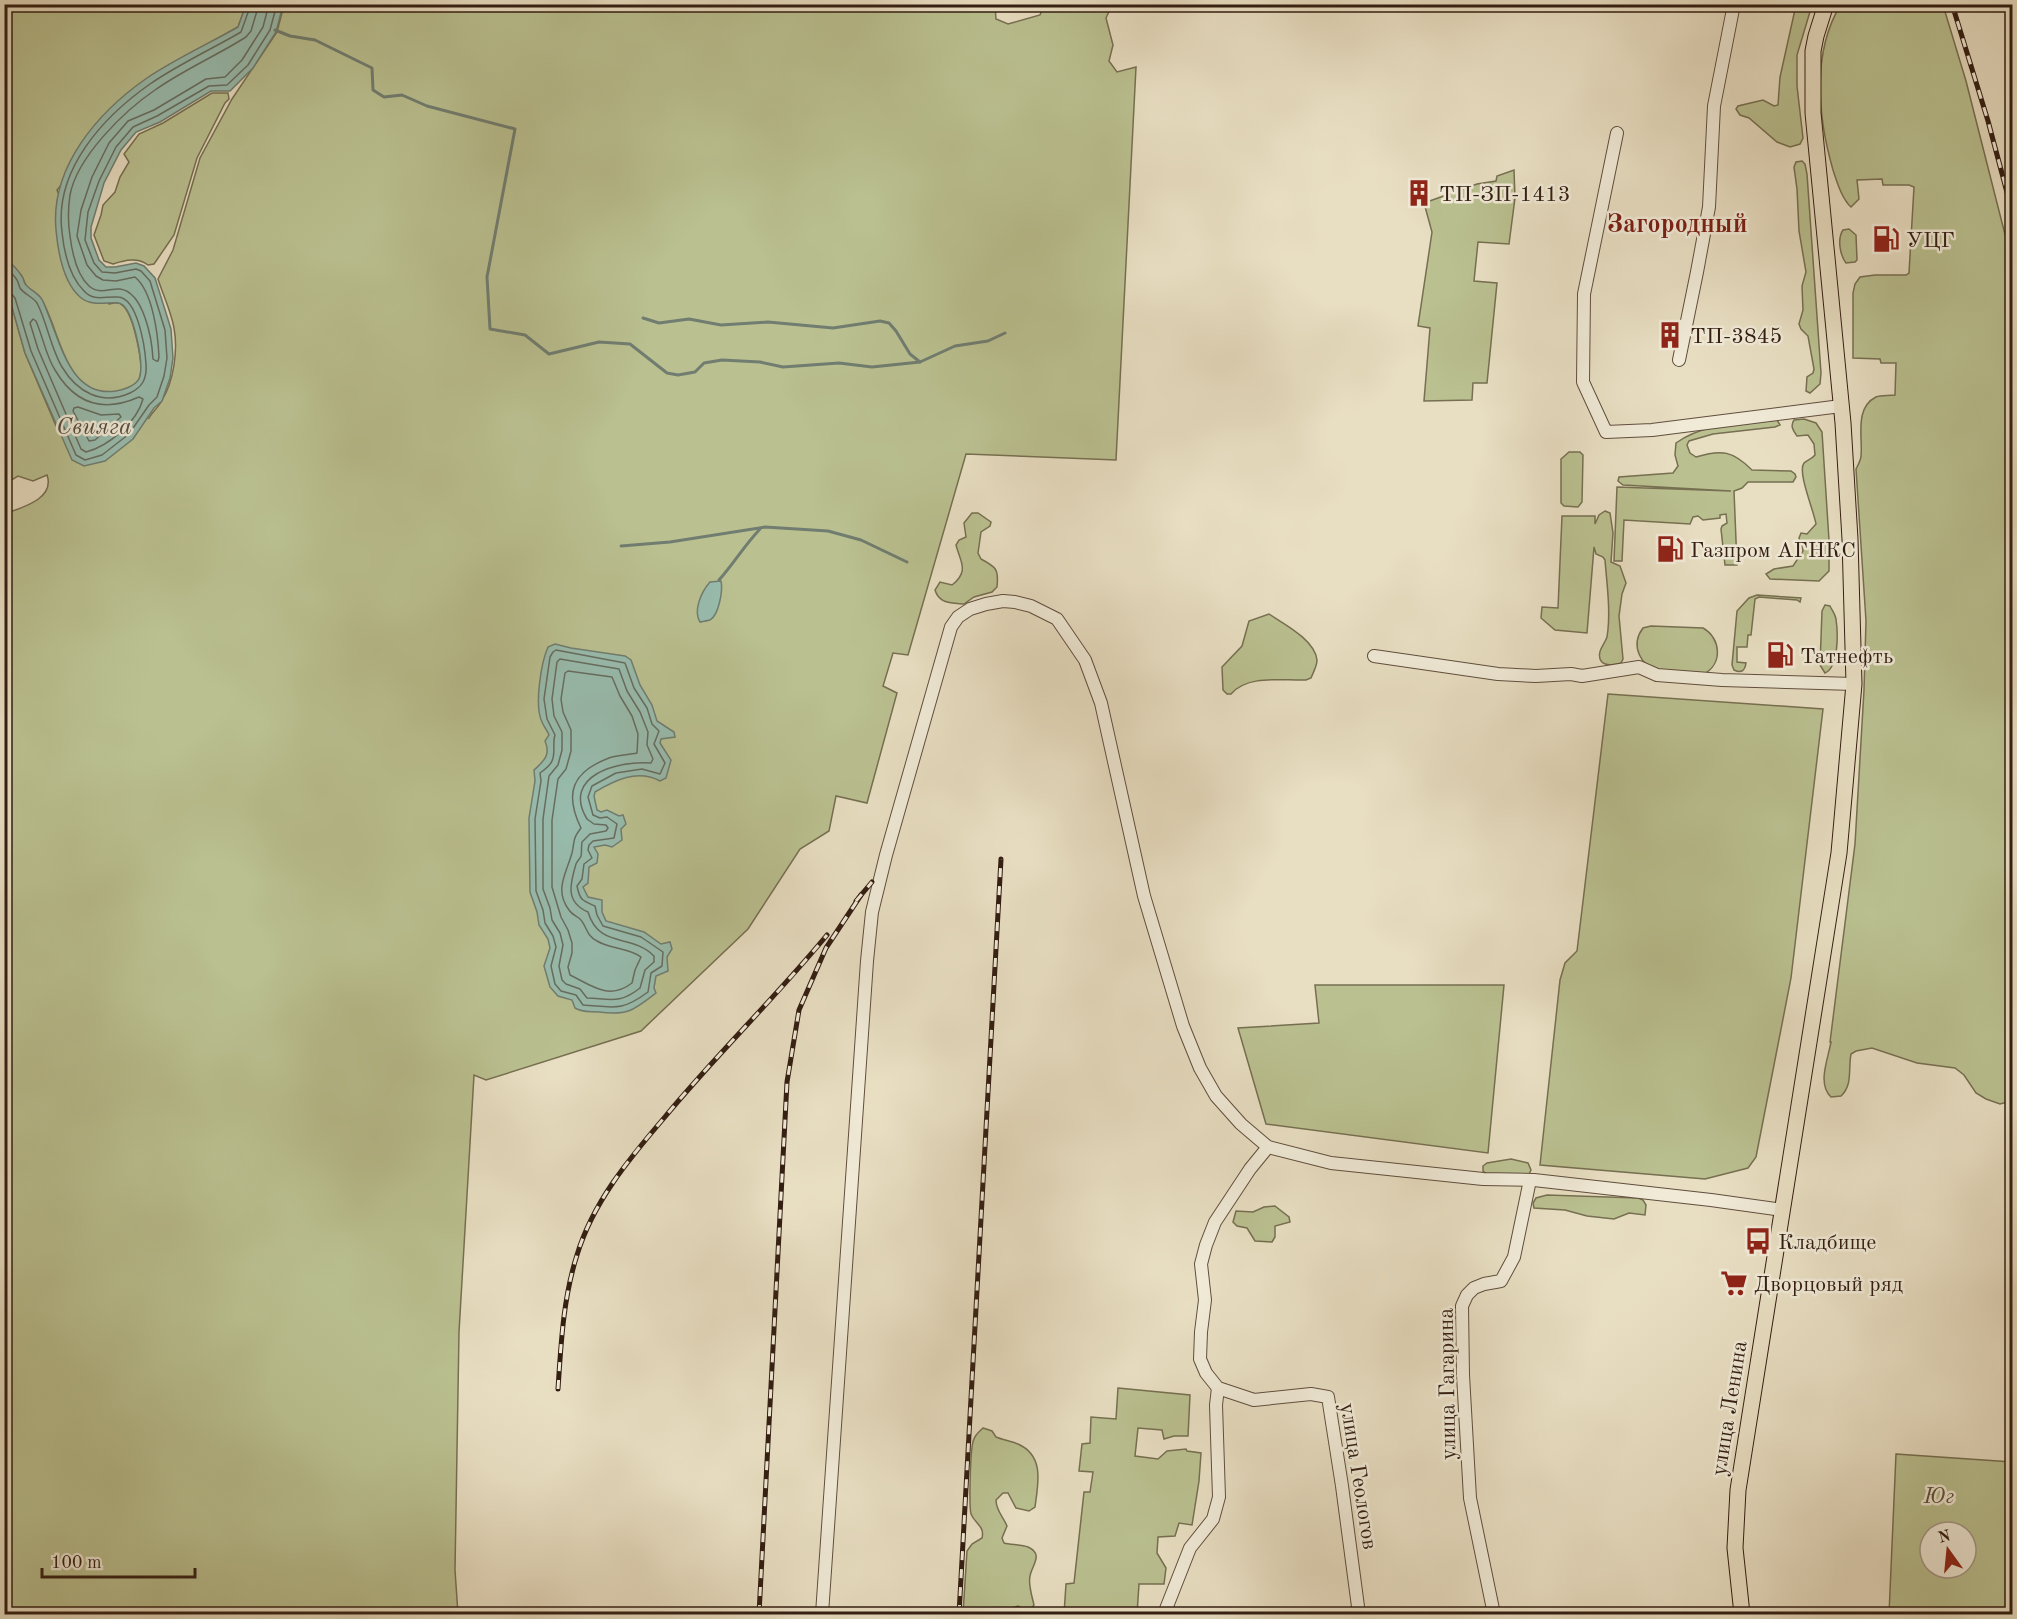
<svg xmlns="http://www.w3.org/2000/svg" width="2017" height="1619" viewBox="0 0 2017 1619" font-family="'Old Standard TT',serif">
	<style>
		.green { fill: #bac090; stroke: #766f51; stroke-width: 1.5; fill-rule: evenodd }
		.water { fill: #98bcae; stroke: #707d70; stroke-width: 1.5 }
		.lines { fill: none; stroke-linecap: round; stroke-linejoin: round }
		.shore { stroke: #666d60; stroke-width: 1.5 }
		.stream { stroke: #707d70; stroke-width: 3 }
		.minor-casing { stroke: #604e3e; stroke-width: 14 }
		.major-casing { stroke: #331e12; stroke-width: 17 }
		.minor { stroke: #f0ead7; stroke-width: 12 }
		.major { stroke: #e8dec2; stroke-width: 15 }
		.rail-casing { stroke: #331e12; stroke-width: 5 }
		.rail { stroke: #f0ead7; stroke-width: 3; stroke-dasharray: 9; stroke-linecap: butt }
		.labels { text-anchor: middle; stroke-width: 5; stroke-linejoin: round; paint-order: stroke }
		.poi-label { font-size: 22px; fill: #331e12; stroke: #f0ead7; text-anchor: start }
		.street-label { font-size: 22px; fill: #331e12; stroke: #f0ead7 }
		.park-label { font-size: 22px; font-style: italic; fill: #5c4f38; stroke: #f0ead7 }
		.water-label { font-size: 24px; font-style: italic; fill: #514d41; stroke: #f0ead7 }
		.quarter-label { font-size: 26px; font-weight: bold; fill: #7a1f14; stroke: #f0ead7 }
	</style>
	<rect width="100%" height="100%" fill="#e8dec2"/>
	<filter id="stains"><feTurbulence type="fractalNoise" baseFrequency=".00333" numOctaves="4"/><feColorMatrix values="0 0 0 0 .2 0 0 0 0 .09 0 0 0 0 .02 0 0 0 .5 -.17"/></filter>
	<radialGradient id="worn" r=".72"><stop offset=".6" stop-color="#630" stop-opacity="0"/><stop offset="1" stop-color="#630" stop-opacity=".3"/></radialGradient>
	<g class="green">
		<path d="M24,4L246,5L238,27L147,79L57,190L109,304C114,303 118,301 122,305C133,313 145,366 139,379C134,388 115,393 106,393C63,390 59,326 41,299C38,294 32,291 27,287C24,283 24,279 21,275C16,269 10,263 5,259V10Z"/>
		<path d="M981,4L995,6L996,19L1008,24L1040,15L1044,5H1112L1106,18L1113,45L1109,61L1117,72L1136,67L1116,460L966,454L908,655L893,653L883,686L897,693L867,803L836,796L829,831L800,849L748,929L641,1031L486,1080L474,1075L459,1332L455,1570L458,1614H5L4,519L7,513C24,507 55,498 47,475L33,481L18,476L5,484L4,294L10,300L25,353L59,433L149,418C153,411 159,407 162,400C174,381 178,350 174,328C171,311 163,295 158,279L173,250L200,158L232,99L277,32L284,5Z"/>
		<path d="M1841,4L1943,5L1966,81L2012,262V1101L2000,1104L1986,1099L1976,1093L1964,1075L1955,1068L1917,1063L1872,1048L1856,1051L1851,1054C1848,1069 1853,1085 1841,1096L1831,1097C1817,1084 1828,1059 1831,1042H1830L1855,844L1864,690L1866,621L1856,469C1858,465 1861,460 1861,456C1863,438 1854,408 1876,397C1881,395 1889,396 1895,395L1896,363H1881L1880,359L1853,358V293L1855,284L1860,277L1875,275H1906L1909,273L1914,187L1909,185H1883L1882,179L1857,180L1859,199L1851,207C1842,199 1837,182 1833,170C1818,118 1811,53 1841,4Z"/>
		<polygon points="1796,5 1812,5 1797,55 1797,86 1803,138 1800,144 1790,147 1777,142 1749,118 1740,115 1736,109 1738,106 1763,100 1774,106 1778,105 1780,77"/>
		<path d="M212,93H228L229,99L225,103L197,158L174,235L154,264L148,265C138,257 125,260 113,264L104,261L94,235L101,215L103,205L115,192L120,177L129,162L124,154L139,134L163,123Z"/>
		<polygon points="1802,161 1805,164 1807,174 1821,373 1820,384 1810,393 1806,391 1807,377 1813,373 1814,369 1808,336 1801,329 1799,324 1803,310 1802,286 1806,272 1799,231 1797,189 1794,167 1796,162"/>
		<polygon points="1514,170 1515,198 1509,244 1478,242 1474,281 1497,283 1487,383 1473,383 1472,400 1424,401 1430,328 1418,326 1432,232 1424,203 1477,184 1496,181 1497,176"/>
		<path d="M1849,229L1856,235L1857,260L1855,262L1846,263C1840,255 1837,239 1843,230Z"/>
		<path d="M1804,419L1816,423L1822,432L1829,540V571L1819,581L1770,579L1766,574L1774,569L1793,566L1803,551L1799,538L1801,533L1807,534L1816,524C1814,511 1797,472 1804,463C1807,460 1812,459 1815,455L1814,444L1808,435L1797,436C1793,430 1790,426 1794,420Z"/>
		<path d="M1777,420L1780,425L1775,427L1713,434L1689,441L1687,445L1690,453L1696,457C1722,449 1733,451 1752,470L1791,471L1795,474L1796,477L1793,482H1748L1742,488L1734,491L1737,565H1725L1721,529L1722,526L1727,523L1726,514L1720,515V518L1703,520L1698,516L1693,517L1690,524L1624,520L1622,561H1614L1617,487L1731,491L1623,485L1618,481L1619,477L1673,473L1678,466L1675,455L1676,443C1704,422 1744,424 1777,420Z"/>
		<polygon points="1569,452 1580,452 1583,455 1582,502 1578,507 1564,506 1561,503 1561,459"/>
		<path d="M1605,511L1610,513L1613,533L1611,562L1620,566L1626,583L1622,594L1619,616L1623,659L1621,663C1615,665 1603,667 1600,659C1597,651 1605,644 1607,637C1611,613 1607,585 1605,560L1603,557L1596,554L1594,547L1587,633L1555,630L1541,618L1542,607L1558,608L1562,516H1595V524L1599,515Z"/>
		<path d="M972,513H978L991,522L990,526L981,532L978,553L981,559C996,567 999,569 997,587L992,592L974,597L964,604C952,603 939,604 935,590L940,582L952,585C970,571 960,561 956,545L959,540L966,537L964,523Z"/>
		<path d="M1757,595L1801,598L1800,602L1797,600L1759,597L1755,599L1751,635H1748L1747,647H1737V662L1746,663C1745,670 1742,674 1734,670L1732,665L1737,611L1749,598Z"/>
		<path d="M1825,605L1830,606C1832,610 1835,614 1836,619C1838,633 1839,667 1825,673L1820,665L1822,611Z"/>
		<path d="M1269,614C1284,624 1315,640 1317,660C1317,666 1313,673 1311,678L1306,680C1283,681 1248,674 1231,694H1227L1223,690L1222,667L1242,646L1249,621Z"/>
		<path d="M1651,626L1703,628C1721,638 1723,664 1704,674C1690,673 1675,674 1661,672C1640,667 1630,645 1643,628Z"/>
		<polygon points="1608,694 1823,709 1791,978 1756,1157 1748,1168 1705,1179 1540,1165 1560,980 1565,963 1577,951"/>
		<polygon points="1315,985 1504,985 1488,1153 1266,1124 1238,1028 1319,1023"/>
		<polygon points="1511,1159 1528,1163 1531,1170 1529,1174 1487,1174 1483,1171 1483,1166 1487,1163"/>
		<polygon points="1547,1195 1638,1198 1643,1200 1646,1205 1645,1215 1629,1213 1614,1219 1587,1216 1565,1210 1534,1208 1533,1203 1536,1198"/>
		<polygon points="1275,1206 1289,1217 1290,1222 1275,1226 1275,1237 1272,1242 1255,1241 1247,1228 1237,1226 1233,1222 1236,1211 1253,1212 1264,1207"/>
		<polygon points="1118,1388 1190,1395 1188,1436 1174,1436 1164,1439 1162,1430 1138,1428 1135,1456 1158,1459 1167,1451 1186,1449 1187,1451 1201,1453 1199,1481 1192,1525 1179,1523 1175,1536 1158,1537 1157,1553 1166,1568 1164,1584 1139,1584 1137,1614 1064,1614 1066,1584 1074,1583 1084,1492 1090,1492 1093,1472 1079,1471 1082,1444 1090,1443 1091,1417 1116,1419"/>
		<path d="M983,1428L992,1431L996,1437C1003,1440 1011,1441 1018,1444C1045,1456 1038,1484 1035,1507L1029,1511L1016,1508L1008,1493H1003L996,1500C996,1511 1003,1516 1007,1526L1002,1538L1004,1543C1011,1545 1021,1544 1028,1547C1044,1554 1032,1565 1030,1576C1028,1585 1032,1596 1034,1605L1031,1609H1025L1018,1606L1007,1610L1003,1614H963L967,1551L972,1544L982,1538C985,1526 975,1524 971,1514C969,1506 970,1445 974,1439C975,1435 980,1431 983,1428Z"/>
		<path d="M1896,1454L2012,1462V1614H1889ZM1930,1532H1966V1568H1930Z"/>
	</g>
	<g class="water">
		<path d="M246,5H283L276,32L253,68L230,91H211L160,122L136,132L121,150L104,183L91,227V238L99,260L106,267H115L136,263L144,266L155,278L171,329L173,358L170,378L162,401L154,408L133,439L105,461L84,466L72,460L25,353L10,300L5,294V259C11,263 19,271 23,278C25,283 23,282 27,286C31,290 37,293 41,298C44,302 46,309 48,314C61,345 72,398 116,391C123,390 135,386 139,379C145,365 134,315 123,305C115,298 95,310 80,297C63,282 58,252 56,230C50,167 98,112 147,78C175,59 208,44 238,27Z"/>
		<path d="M721,581C723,590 719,615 710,620C710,620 701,622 700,622C693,611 701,592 710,582Z"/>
		<path d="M555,644L571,648L625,656L631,660L640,685L652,705L657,721L674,732L675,737L661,739L660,743L671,760L666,778L660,781C637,769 615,780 595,792L594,796L597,810L601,812L607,810L619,816L623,815L626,824L621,829L622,840L612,847L605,845L594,847L598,854L597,863L589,867L588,883L583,887L588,897L602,900V912L606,921L644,932L661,944L670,942L672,949L667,957L668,971L656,976L654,988L656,993C634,1010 628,1016 599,1012C590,1011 583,1013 575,1008L572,1000L558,996L550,987L544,966L550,948L548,939L539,925L537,912L530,892L529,818L535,781L534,770C544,761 551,755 545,741L549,735C547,730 544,727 542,722C534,706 541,663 548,647Z"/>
	</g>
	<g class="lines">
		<g class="shore">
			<path d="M259,4L251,31L246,37C216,56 183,70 155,90C124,111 77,157 70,195C68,208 68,223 70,236C72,252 77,275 89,286C99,295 110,288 120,289C144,292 152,340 153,359L156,361H158L159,357C158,335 153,292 135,277L116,281L103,280L96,276L87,265L77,236L81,210L92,177L109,143L128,121L154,110L206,79L225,77L242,60L263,27L269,4"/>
			<path d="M4,266C8,270 14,275 17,280C18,281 19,286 20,288C24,294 33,297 37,303C47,322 51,349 62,367C77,392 102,406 130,393C143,387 147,378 146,364C145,348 138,298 118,297C105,296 94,302 84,291C69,276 64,252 62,232C54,170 103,117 150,84C179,64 212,49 241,32L251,4"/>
			<polyline points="4,291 10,292 15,298 31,351 76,455 85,460 102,455 129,434 149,405 157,397 164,376 167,358 165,330 150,281 141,271 136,269 115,273 102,272 94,263 85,240 88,212 99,181 116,147 133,127 157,116 209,86 227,85 248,65 270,30 277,4"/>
			<path d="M33,319L36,321C43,337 46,356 55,370C75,404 103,413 139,397L143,399C137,422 109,446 86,452L81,449L38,349L30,323Z"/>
			<polygon points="78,407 101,415 119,414 121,417 95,440 89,441 73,411 74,408"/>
			<path d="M556,650L625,663L634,688L647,708L652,724L659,731L654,744L665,763L660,774L642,769L616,773L592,786L588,797L593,815L600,818L607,817L617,824L614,838L593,841L589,845L588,850L592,858L584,864L582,879L577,886C580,901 583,901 595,906L597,915L603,926L641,937L663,952L662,966L651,973L648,992C621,1012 614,1007 583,1005L576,995L561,991L555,984L551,966L556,947L553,936L545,923L543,910L536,891L535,819L541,781L540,773C544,770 550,766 552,761C556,752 552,743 555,735L547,719L544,699L550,657L553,652Z"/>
			<path d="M560,659L619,669L627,691L640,712L648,732L647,745L653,759L651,763C618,760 561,776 587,819L594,824L606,825L608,828L606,831L590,834L582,842C581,847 582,852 581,856C580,859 577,861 576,864C570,884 565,902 588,912C599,949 631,933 654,956V962L645,970L640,988C620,1004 611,999 587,998L580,989L566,984L562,980L559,966L563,945L560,933L552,920L550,908L543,889V819L549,776L558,765L562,750V732L554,716L552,699L557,662Z"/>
			<path d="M568,671L612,677L620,696L632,716L638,734L637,753C628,755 618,755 609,758C572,772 564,793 581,828C572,840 575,840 572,853C566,874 554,890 569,910C572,915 577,916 580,919C587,926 586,936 597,941C610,949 629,948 641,957L635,970L632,983C609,1001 591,985 570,975L568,967L572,953V943L568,930L561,917L552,887V820L558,779L566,769L571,751V730L563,712L561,699L565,673Z"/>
		</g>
		<g class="stream">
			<polyline points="275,30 290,36 315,40 372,68 373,90 384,97 402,95 427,106 515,129 487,277 490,329 525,335 549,354 599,342 630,344 667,373 678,375 695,372 704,363 722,360 760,362 783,367 839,363 872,367 920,362 955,346 988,341 1005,333"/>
			<polyline points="643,318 659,323 689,319 721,325 768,322 833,328 880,321 889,323 896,331 910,354 920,362"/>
			<polyline points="621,546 670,542 765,527 828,531 861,540 907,562"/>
			<path d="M719,580C734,563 744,546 760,529"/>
		</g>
		<defs>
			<g id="minor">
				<polyline points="1617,133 1584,294 1583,382 1606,432 1652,430 1841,406"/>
				<polyline points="1679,360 1697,272 1709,207 1714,106 1734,4"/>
				<polyline points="1374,656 1498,674 1536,676 1571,674 1582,676 1639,667 1657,675 1722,680 1854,684"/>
				<polyline points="1268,1147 1250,1169 1215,1222 1206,1245 1201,1264 1205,1300 1201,1332 1200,1359 1206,1373 1218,1388 1254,1400 1311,1394 1328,1397 1342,1486 1359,1614"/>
				<polyline points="822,1614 867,961 872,912 886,855 951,627 958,617 970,609 986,604 1003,601 1015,602 1031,606 1057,619 1085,660 1101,703 1144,896 1183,1026 1200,1068 1216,1096 1241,1124 1268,1147 1331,1163 1483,1179 1534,1180 1711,1200 1783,1210"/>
				<polyline points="1164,1614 1190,1548 1213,1519 1219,1497 1216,1405 1218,1388"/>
				<polyline points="1494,1614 1470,1498 1463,1375 1462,1306 1467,1295 1474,1288 1484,1284 1501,1281 1514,1257 1530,1180"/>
			</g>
			<polyline id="major" points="1742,1614 1735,1548 1738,1490 1839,853 1854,684 1850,539 1843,423 1813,113 1813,51 1816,36 1826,4"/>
		</defs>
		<use href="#minor" class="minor-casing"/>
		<use href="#major" class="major-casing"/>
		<use href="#minor" class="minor"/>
		<use href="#major" class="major"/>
		<defs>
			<g id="rail">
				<polyline points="1952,4 1988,121 2012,211"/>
				<polyline points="856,901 872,882"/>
				<path d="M558,1389C561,1344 563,1299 577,1255C593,1202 629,1159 664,1118C716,1055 775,998 827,935"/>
				<polyline points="759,1614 787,1082 799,1010 826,948 861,895"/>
				<polyline points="959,1614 1001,859"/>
			</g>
		</defs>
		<use href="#rail" class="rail-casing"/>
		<use href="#rail" class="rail"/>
	</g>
	<defs>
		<symbol id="building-bare" viewBox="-9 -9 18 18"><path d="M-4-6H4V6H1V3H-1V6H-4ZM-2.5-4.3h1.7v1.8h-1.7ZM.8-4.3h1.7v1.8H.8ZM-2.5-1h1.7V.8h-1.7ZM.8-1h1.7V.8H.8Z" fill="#8f2418" stroke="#f0ead7" stroke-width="2.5" paint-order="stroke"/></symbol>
		<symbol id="fuel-bare" viewBox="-9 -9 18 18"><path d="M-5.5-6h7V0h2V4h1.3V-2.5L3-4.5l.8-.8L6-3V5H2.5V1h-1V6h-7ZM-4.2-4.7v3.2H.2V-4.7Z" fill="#8f2418" stroke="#f0ead7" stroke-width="2.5" paint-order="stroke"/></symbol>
		<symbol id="bus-bare" viewBox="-9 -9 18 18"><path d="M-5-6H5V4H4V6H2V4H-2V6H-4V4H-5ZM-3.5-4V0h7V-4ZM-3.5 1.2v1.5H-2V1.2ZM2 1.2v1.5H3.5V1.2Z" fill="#8f2418" stroke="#f0ead7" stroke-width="2.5" paint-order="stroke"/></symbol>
		<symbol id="supermarket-bare" viewBox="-9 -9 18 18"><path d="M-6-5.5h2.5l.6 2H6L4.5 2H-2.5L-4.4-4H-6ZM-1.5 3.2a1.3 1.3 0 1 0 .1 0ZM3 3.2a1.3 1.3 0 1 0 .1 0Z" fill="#8f2418" stroke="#f0ead7" stroke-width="2.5" paint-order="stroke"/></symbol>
	</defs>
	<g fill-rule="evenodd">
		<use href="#building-bare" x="1400" y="174" width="38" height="38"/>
		<use href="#fuel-bare" x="1867" y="220" width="38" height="38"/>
		<use href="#building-bare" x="1651" y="316" width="38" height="38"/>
		<use href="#fuel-bare" x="1651" y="530" width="38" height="38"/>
		<use href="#fuel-bare" x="1761" y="636" width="38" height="38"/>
		<use href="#bus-bare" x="1739" y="1222" width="38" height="38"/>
		<use href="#supermarket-bare" x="1715" y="1264" width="38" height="38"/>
	</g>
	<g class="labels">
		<g class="poi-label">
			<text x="1439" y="201">ТП-ЗП-1413</text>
			<text x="1906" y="247">УЦГ</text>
			<text x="1690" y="343">ТП-3845</text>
			<text x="1690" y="557">Газпром АГНКС</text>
			<text x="1800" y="663">Татнефть</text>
			<text x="1778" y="1249">Кладбище</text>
			<text x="1754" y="1291">Дворцовый ряд</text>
		</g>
		<g class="street-label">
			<text transform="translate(1446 1384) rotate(-91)" y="8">улица Гагарина</text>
			<text transform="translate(1728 1408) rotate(-81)" y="8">улица Ленина</text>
			<text transform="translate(1360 1476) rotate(81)" y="8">улица Геологов</text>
		</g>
		<g class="park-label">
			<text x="1939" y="1503">Юг</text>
		</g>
		<g class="water-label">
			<text x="94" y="434">Свияга</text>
		</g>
		<g class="quarter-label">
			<text x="1677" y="232">Загородный</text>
		</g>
	</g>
	<rect width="2017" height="1619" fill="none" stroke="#e8dec2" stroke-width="24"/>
	<rect x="6" y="6" width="2005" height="1607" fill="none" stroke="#331e12" stroke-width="3"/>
	<rect x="12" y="12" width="1993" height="1595" fill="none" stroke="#331e12" stroke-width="1.5"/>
	<g transform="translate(1948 1550) rotate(345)"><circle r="28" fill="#f0ead7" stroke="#a49888" stroke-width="1.5"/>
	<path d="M0-4.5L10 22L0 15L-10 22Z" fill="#8f2418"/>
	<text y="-9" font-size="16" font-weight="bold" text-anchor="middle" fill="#331e12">N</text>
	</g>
	<path d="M42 1568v9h153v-9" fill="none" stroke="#331e12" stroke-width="3"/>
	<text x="51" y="1568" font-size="18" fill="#331e12" stroke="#f0ead7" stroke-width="4.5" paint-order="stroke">100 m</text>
	<rect width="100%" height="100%" filter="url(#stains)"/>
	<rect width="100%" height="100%" fill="url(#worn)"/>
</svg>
